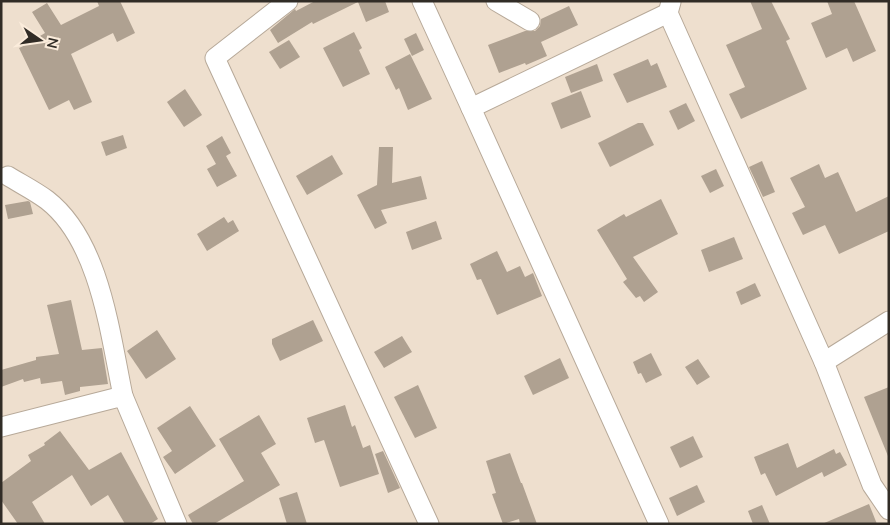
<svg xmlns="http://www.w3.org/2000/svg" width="890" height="525" viewBox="0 0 890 525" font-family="Mulish,sans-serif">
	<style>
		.building { fill: #afa191 }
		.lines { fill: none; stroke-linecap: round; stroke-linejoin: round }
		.minor-casing { stroke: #b7a999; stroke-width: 21 }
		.minor { stroke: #fff; stroke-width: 19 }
	</style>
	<rect width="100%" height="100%" fill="#eedfce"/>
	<g class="building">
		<polygon points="97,1 120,1 135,33 117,42 113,33 71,54 92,102 74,110 69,100 49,110 19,48 41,38 40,36 45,33 32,12 47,3 61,25 99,6"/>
		<polygon points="315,1 385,1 389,12 366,22 358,2 313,24 312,22 278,43 270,30 295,9 296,11"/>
		<polygon points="750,1 771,1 790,39 786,41 807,89 741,119 729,94 745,87 726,45 762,29"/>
		<polygon points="827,1 854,1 876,51 853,62 847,48 826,58 811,23 832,14"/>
		<polygon points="569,6 578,25 541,42 547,56 526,65 525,63 499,73 488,45 525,31 535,31 540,26 541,19"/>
		<polygon points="354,32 362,48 359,50 370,74 343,87 323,48"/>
		<polygon points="416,33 424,50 412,56 404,39"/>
		<polygon points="289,40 300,57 280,69 269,52"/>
		<polygon points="410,54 432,99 408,110 399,88 396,90 385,67"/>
		<polygon points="648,59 651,66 657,63 667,87 627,103 613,74"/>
		<polygon points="597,64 603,81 571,93 565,77"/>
		<polygon points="185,89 202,115 184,127 167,102"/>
		<polygon points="581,91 591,117 561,129 551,103"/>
		<polygon points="686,103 695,121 678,130 669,111"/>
		<polygon points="638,123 643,123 654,145 610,167 598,143"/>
		<polygon points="123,135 127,148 106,156 101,142"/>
		<polygon points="222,136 231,153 226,156 237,176 217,187 207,169 216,164 206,146"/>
		<polygon points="379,147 393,147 392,183 421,176 427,199 381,210 387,223 375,229 357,195 377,185"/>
		<polygon points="332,155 343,174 307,195 296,176"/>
		<polygon points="762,161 775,192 763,197 749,167"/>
		<polygon points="819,164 825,178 838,172 856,212 889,196 889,231 839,254 825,225 803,235 792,213 805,207 790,178"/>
		<polygon points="716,169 724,186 710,193 701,176"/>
		<polygon points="661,199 678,234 633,257 658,292 644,302 640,296 636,298 623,282 627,279 597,230 624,214 626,217"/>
		<polygon points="28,201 30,202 33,214 8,219 5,205"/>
		<polygon points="224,217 228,223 233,220 239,231 207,251 197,234"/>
		<polygon points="436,221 442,239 412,250 406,232"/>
		<polygon points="734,237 743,259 709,272 701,250"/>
		<polygon points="497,251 507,272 520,266 525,277 533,273 542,296 497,315 481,279 477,280 470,264"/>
		<polygon points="755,283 761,296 741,305 736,292"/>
		<polygon points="71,300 82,350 102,348 108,384 80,387 80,391 65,395 62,381 41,384 40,378 24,382 23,379 1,387 1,370 36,360 36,357 59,354 47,305"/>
		<polygon points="313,320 323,341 280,361 272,344 272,339"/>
		<polygon points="157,330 176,359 146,379 127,351"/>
		<polygon points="402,336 412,352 384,368 374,352"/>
		<polygon points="651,353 662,375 646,383 641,373 638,374 633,362"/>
		<polygon points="560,358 569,378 533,395 524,376"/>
		<polygon points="698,359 710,377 697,385 685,367"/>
		<polygon points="418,385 437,428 415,438 394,397"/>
		<polygon points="889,387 889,456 888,456 864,397"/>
		<polygon points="345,405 352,427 355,425 363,448 370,445 379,474 340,487 324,440 315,443 307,418"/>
		<polygon points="190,406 216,446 175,474 163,457 172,451 157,428"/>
		<polygon points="259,415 276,444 261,453 280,485 214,524 193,524 188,515 244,481 219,439"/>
		<polygon points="60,431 89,470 121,452 158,519 150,524 125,524 108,495 91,506 72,475 32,502 45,524 18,524 1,500 1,483 31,461 28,455 45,445 44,443"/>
		<polygon points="693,436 703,457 680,468 670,447"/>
		<polygon points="788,443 797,468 834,449 836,454 840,452 847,465 824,477 822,472 776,496 765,473 761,475 754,457"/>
		<polygon points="383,451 400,488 388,493 375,454"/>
		<polygon points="510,453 521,483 522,483 537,524 520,524 519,519 503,524 492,494 496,493 486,461"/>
		<polygon points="697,485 705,502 677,516 669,498"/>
		<polygon points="297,492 307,524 287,524 279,498"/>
		<polygon points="869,504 877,524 822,524"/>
		<polygon points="762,505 770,524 753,524 748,511"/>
	</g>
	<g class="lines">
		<defs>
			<g id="minor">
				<polyline points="288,1 215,58 429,524"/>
				<polyline points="422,1 471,108"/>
				<polyline points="496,1 530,21"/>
				<polyline points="671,2 668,13 824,362 872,485 889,510"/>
				<path d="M8,176C21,184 35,191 47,200C100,241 110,334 123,396"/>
				<polyline points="824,362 889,321"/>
				<polyline points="1,427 123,396 177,524"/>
				<polyline points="659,524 471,108 668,13"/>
			</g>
		</defs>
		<use href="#minor" class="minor-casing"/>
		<use href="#minor" class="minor"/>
	</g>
	<rect width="890" height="525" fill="none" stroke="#312c26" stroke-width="5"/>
	<g transform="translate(40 40) rotate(103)" stroke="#fbecdb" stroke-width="4" paint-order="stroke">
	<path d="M0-4L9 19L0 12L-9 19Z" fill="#312c26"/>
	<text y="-8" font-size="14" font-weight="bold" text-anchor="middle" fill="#312c26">N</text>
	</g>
</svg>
